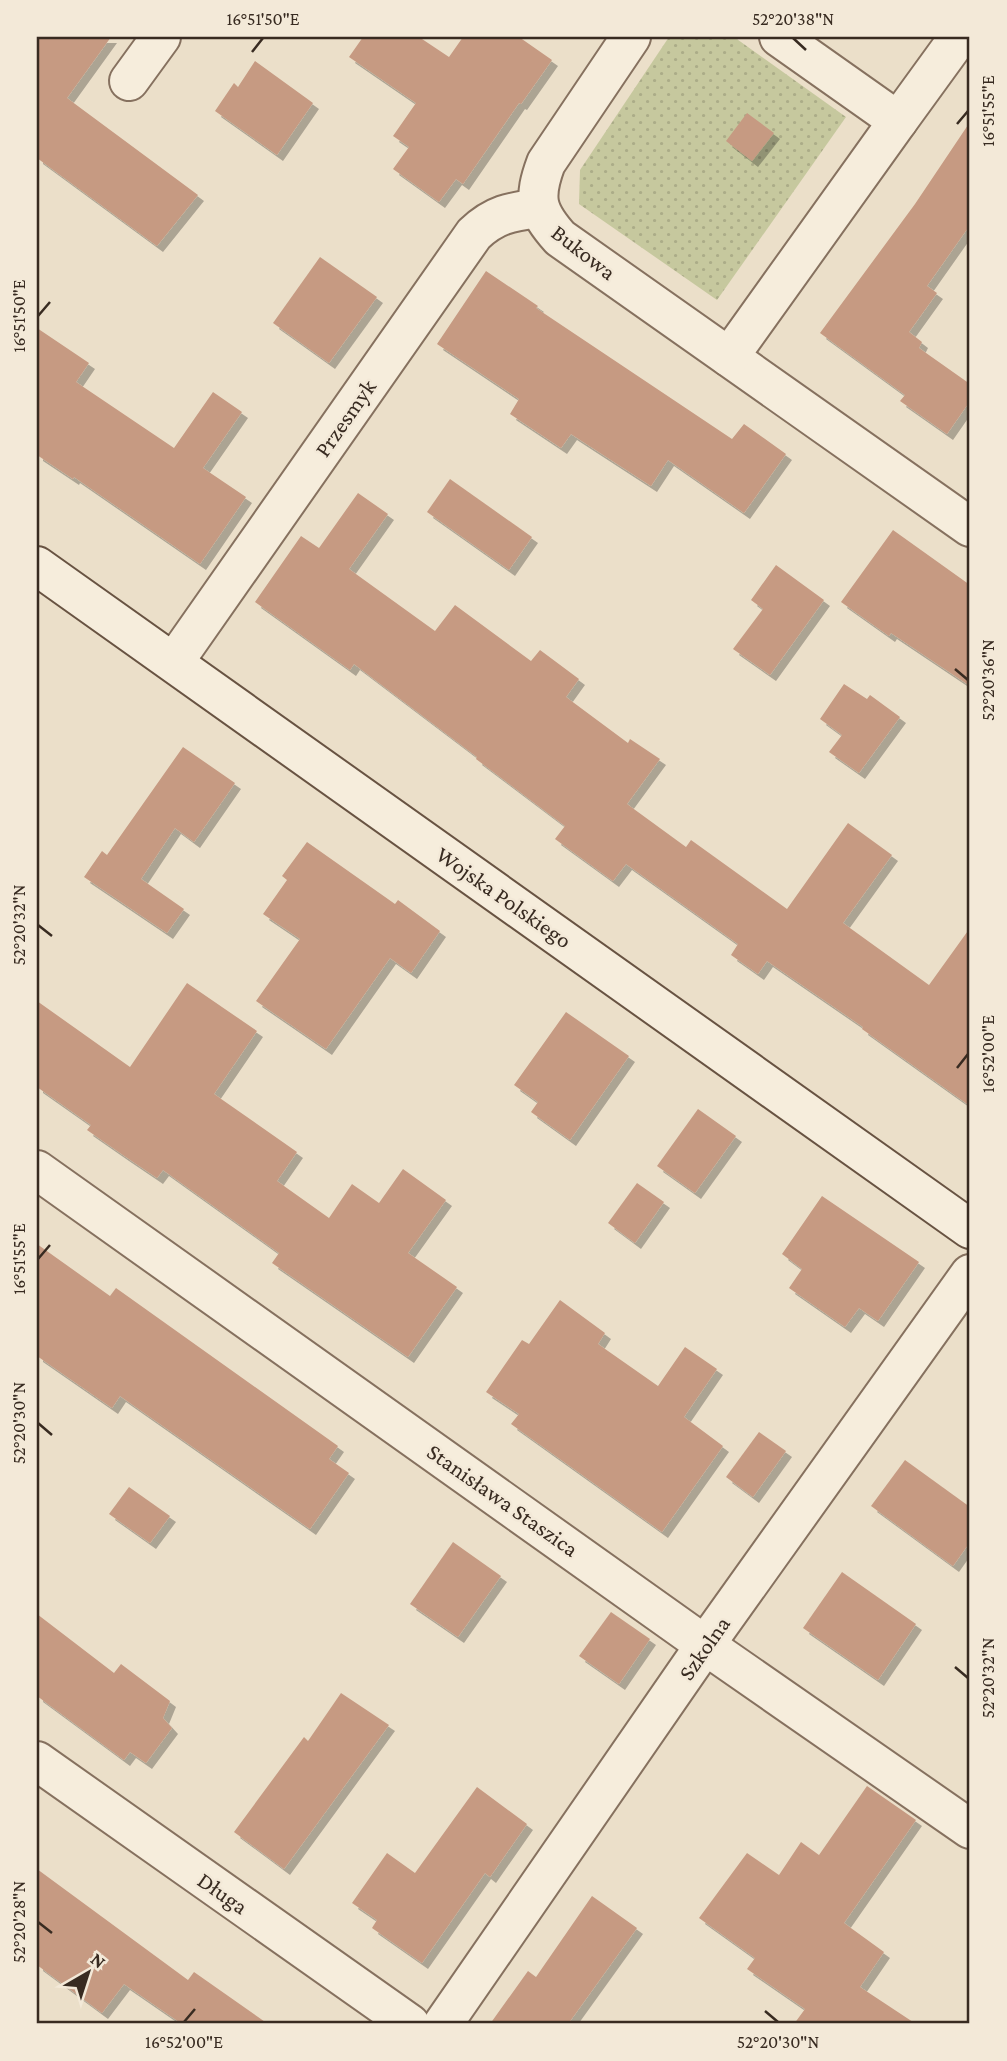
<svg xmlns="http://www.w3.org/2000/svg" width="1007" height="2061" viewBox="0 0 1007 2061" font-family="'Crimson Pro',serif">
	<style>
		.grass { fill: url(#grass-dots) }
		.building { fill: #c69a82; filter: url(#shadow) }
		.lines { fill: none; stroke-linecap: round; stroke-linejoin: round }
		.street-casing { stroke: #86715f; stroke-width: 42 }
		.secondary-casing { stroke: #685342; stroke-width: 42 }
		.street { stroke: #f6eddc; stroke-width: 38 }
		.secondary { stroke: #f6eddc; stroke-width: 38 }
		.ticks { fill: none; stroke: #382b21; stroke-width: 2.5 }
		.labels { text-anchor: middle; stroke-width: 5; stroke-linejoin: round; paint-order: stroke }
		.street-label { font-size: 23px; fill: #382b21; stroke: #f3e9d8 }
		.neatline { fill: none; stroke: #382b21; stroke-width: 2.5 }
		.ticks-label { font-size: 18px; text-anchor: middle; fill: #382b21 }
	</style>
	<defs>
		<pattern id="grass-dots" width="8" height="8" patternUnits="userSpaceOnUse" patternTransform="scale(1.75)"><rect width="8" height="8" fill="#c6c89e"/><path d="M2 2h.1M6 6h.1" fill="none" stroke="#abac88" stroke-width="1.8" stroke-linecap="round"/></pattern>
		<filter id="shadow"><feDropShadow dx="6" dy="6" stdDeviation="0" flood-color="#0004"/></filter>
	</defs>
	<rect width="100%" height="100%" fill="#ebdfc9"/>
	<polygon class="grass" points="669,37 734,37 846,117 717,300 579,204 580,170"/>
	<g class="building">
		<polygon points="37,37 111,37 67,98 198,195 157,246 37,158"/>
		<polygon points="363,37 419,37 449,57 463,37 519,37 552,60 521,104 519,103 463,184 456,179 439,202 393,169 409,147 393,136 416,103 349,57"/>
		<polygon points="255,61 313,103 277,155 215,111 234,83 238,87"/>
		<polygon points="747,113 774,133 752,161 726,141"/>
		<polygon points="970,122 970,225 927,286 937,293 909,332 922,342 919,348 970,384 970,401 947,434 900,401 905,395 820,333 915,204"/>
		<polygon points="320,257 377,297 329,363 273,323"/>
		<polygon points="486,271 538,306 536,308 732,439 744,424 786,454 744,513 668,460 651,486 571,434 561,448 510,414 519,399 437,344"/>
		<polygon points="37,328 89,363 76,382 174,448 213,392 242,412 203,468 246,497 200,564 74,477 73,479 37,455"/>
		<polygon points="450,479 532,537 509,570 427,512"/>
		<polygon points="358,493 388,514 349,569 435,631 455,605 531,661 540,650 579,679 566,697 628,743 630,739 660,759 627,804 686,847 691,840 787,909 848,823 892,855 843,923 929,985 970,928 970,1106 862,1029 863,1027 767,961 758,974 731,955 738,944 626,864 613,881 555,839 565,826 476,759 477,757 354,664 350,670 255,602 301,536 319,548"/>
		<polygon points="893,530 970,585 970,686 891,633 889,636 841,602"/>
		<polygon points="776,565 824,600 770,675 733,649 763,609 751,600"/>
		<polygon points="844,684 867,699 870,695 900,717 859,773 829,752 842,735 820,719"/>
		<polygon points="183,747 235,783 194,842 175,828 141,879 184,909 167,933 84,877 102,851 107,855"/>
		<polygon points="307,842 395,904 398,900 440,931 411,973 390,958 326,1049 256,1001 300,939 263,914 287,880 282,876"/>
		<polygon points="187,983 257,1031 214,1094 297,1152 277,1181 329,1218 352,1184 379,1203 403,1169 446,1200 408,1253 457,1287 408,1357 272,1263 279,1253 163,1170 157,1178 123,1155 87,1130 91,1125 37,1087 37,1001 130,1067"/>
		<polygon points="566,1012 629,1056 570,1140 531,1112 538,1102 514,1085"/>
		<polygon points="698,1109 736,1136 695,1193 657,1166"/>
		<polygon points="637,1183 664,1202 635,1243 608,1223"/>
		<polygon points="822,1196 919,1262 878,1321 859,1308 845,1327 789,1288 802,1269 782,1254"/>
		<polygon points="37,1244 110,1296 116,1288 338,1446 329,1459 349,1473 310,1529 120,1396 112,1408 37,1356"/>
		<polygon points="560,1300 605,1333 598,1344 658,1386 685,1347 717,1369 684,1417 723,1446 662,1532 511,1424 519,1414 486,1392 522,1340 529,1344"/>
		<polygon points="759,1432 786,1451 753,1497 726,1477"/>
		<polygon points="905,1460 970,1507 970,1542 953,1566 871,1506"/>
		<polygon points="129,1487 170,1516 150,1543 109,1514"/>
		<polygon points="453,1542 501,1576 458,1637 410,1604"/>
		<polygon points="842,1572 916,1624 878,1680 803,1628"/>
		<polygon points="611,1612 650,1639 619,1684 579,1656"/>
		<polygon points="37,1614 114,1673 121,1664 170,1701 163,1718 172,1728 146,1763 130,1752 124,1760 37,1696"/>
		<polygon points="341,1693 389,1725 284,1869 234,1832 304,1737 308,1741"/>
		<polygon points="867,1786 916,1820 844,1923 884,1952 860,1987 916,2024 794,2024 805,2009 747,1969 755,1958 699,1918 747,1853 779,1875 801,1842 819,1855"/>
		<polygon points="477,1787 527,1824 490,1877 485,1873 422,1963 372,1928 377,1920 352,1903 387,1853 415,1873"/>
		<polygon points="37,1869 188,1980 194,1972 268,2024 182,2024 124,1984 102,2013 37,1965"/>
		<polygon points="592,1896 637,1928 568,2024 490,2024 528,1971 536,1977"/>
	</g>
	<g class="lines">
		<defs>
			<g id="street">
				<path d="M631,37L546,163C533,198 536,211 560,238L970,527"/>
				<polyline points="129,81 161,37"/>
				<polyline points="898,121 959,37"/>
				<polyline points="729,357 898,121 779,37"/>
				<path d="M174,662L474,234C495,214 511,212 539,208"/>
				<polyline points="37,1170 705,1645 970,1829"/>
				<polyline points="37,1761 410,2024"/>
				<polyline points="443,2024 705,1645 970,1274"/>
			</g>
			<polyline id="secondary" points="37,566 970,1229"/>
		</defs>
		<use href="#street" class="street-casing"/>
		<use href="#secondary" class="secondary-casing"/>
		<use href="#street" class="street"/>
		<use href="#secondary" class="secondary"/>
	</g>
	<path class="ticks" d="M793,38L806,50M252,52L263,38M957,124L968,111M38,316L50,302M955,669L968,680M38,925L52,936M957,1068L968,1054M38,1259L50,1245M38,1423L52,1435M955,1667L968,1678M38,1922L52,1933M765,2011L778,2022M184,2022L195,2009"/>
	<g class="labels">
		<g class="street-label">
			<text transform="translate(584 252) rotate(38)" y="8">Bukowa</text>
			<text transform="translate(345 418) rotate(-55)" y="8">Przesmyk</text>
			<text transform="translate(504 897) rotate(35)" y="8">Wojska Polskiego</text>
			<text transform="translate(503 1500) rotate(35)" y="8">Stanisława Staszica</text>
			<text transform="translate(704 1648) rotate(-55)" y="8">Szkolna</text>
			<text transform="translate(223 1893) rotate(35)" y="8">Długa</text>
		</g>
	</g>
	<rect width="1007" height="2061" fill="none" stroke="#f3e9d8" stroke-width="77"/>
	<g transform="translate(88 1973) rotate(39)" stroke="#f3e9d8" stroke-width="5" paint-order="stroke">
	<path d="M0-5L12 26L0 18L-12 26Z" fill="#382b21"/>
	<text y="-10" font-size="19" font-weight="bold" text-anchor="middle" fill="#382b21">N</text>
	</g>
	<rect x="38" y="38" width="930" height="1984" class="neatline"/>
	<g class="ticks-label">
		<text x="263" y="25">16°51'50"E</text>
		<text x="793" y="25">52°20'38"N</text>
		<text transform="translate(988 111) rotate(-90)" y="6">16°51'55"E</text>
		<text transform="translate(19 316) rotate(-90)" y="6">16°51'50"E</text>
		<text transform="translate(988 680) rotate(-90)" y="6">52°20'36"N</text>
		<text transform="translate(19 925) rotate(-90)" y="6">52°20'32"N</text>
		<text transform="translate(988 1054) rotate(-90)" y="6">16°52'00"E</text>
		<text transform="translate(19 1259) rotate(-90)" y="6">16°51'55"E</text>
		<text transform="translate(19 1423) rotate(-90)" y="6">52°20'30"N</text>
		<text transform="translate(988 1678) rotate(-90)" y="6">52°20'32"N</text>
		<text transform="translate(19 1922) rotate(-90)" y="6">52°20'28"N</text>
		<text x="184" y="2048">16°52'00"E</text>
		<text x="778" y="2048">52°20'30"N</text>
	</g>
</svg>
